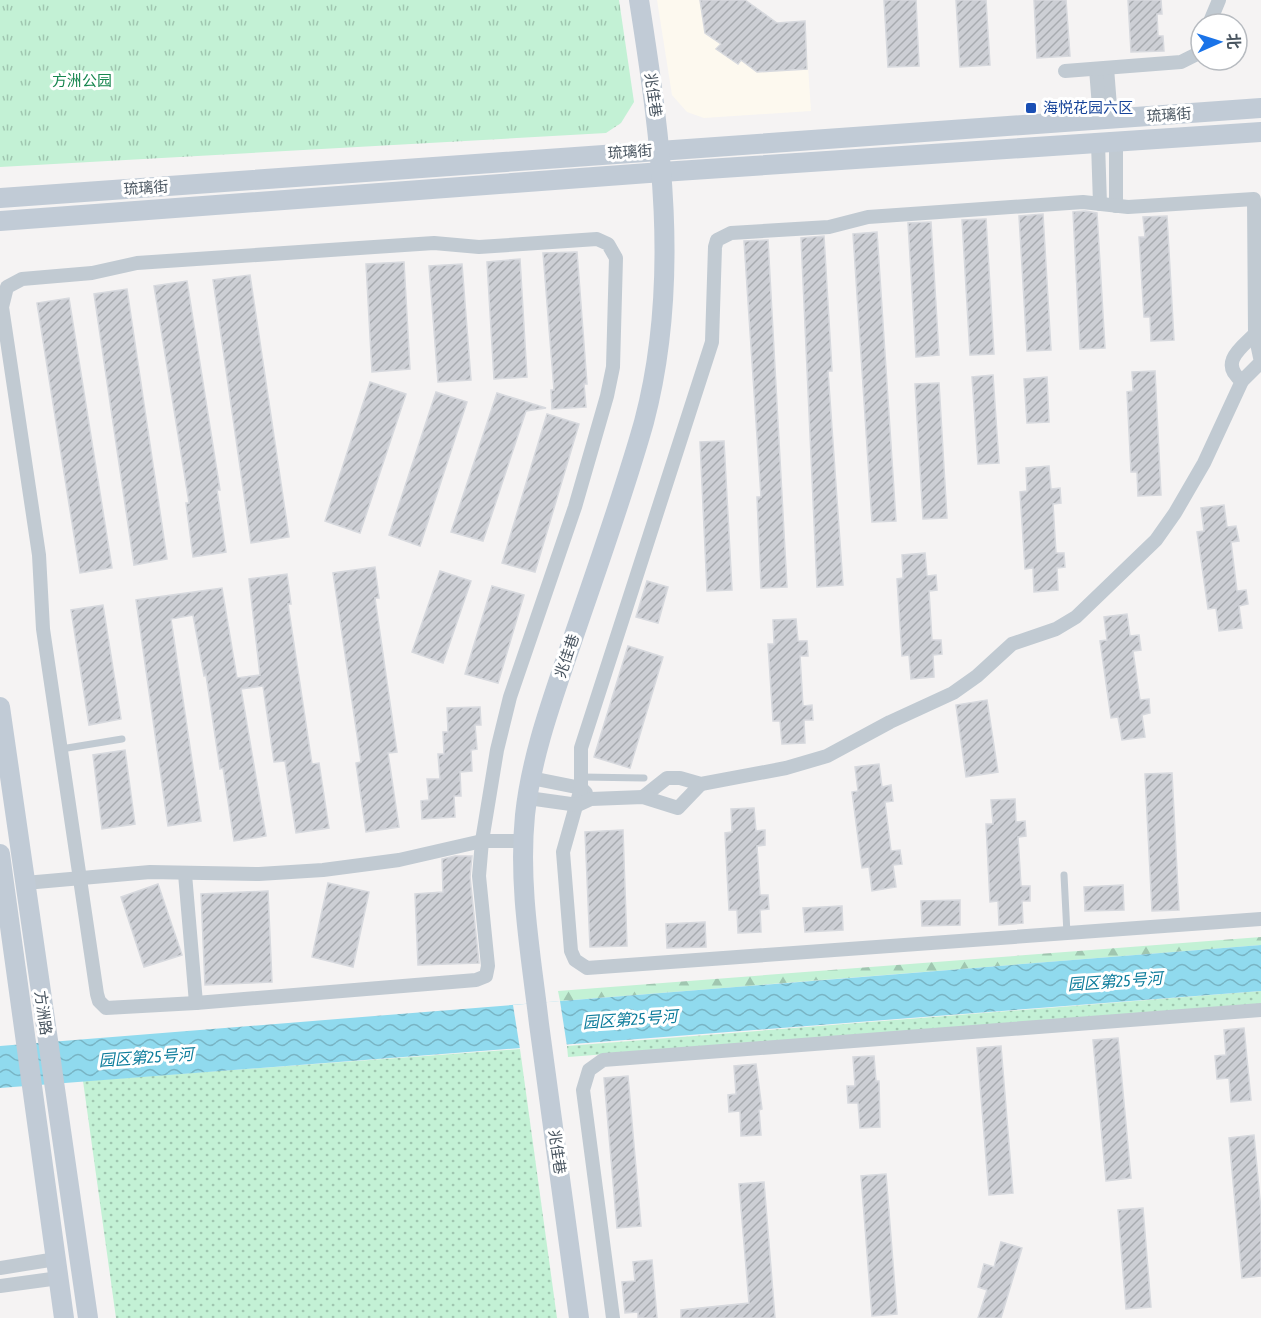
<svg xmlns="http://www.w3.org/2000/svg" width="1261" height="1318" viewBox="0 0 1261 1318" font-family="'Asap Condensed','Noto Sans SC',sans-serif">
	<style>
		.commercial { fill: #fdf9ef }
		.grass { fill: url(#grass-dots) }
		.forest { fill: url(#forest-firs) }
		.park { fill: url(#park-tufts) }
		.water { fill: url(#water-waves) }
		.pier { fill: #f5f3f3 }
		.building { fill: url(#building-hatch); stroke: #d7d9de; stroke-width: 1.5 }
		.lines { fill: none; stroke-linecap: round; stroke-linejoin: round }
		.lane { stroke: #c1cad2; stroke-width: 7 }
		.street { stroke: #c1cad2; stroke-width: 14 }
		.secondary { stroke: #c1cbd6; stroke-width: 20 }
		.transit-dot { fill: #1a4fb4; stroke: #fff; stroke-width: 2 }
		.labels { text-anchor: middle; stroke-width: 6; stroke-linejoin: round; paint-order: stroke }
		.park-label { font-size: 15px; fill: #17864f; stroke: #fff }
		.street-label { font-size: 15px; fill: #4a5661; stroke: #fff }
		.transit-label { font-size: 15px; fill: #164399; stroke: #fff; text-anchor: start }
		.water-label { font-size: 16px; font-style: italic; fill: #0c7c9b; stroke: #fff }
	</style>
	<defs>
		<pattern id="grass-dots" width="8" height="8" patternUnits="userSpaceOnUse" patternTransform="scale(1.5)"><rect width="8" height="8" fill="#c3f1d5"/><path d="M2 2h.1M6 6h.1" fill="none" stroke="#a0c6b0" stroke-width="1.8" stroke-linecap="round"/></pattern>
		<pattern id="forest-firs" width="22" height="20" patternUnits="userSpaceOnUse" patternTransform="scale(1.5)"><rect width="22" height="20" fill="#c3f1d5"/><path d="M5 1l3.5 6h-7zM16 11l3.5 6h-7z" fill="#a0c6b0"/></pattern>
		<pattern id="park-tufts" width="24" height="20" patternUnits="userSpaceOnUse" patternTransform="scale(1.5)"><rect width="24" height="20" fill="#c3f1d5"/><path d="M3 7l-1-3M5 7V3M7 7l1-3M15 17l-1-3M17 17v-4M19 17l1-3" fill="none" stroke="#a0c6b0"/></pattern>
		<pattern id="water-waves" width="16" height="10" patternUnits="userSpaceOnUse" patternTransform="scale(1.5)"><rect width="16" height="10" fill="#90daee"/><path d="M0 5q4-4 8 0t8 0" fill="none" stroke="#78b4c4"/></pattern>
		<pattern id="building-hatch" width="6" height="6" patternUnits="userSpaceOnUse" patternTransform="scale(1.5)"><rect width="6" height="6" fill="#cdcfd5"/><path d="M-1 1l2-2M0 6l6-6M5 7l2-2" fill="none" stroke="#a8abb0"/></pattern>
	</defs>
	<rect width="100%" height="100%" fill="#f5f3f3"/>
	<polygon class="commercial" points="657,0 746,0 777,23 805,21 811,111 704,118 687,112 672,95"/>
	<g class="grass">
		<polygon points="1261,991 1261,1004 568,1057 567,1046"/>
		<polygon points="520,1049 557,1318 116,1318 83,1081"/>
	</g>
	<polygon class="forest" points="1261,937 1261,945 560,1001 558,991"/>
	<polygon class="park" points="0,0 619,0 634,102 621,123 606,133 0,167"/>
	<polygon class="water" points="1261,945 1261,991 0,1088 0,1046"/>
	<polygon class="pier" points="560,1001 567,1046 520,1049 513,1005"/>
	<g class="building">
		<polygon points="700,0 745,0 777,23 805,21 807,69 757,72 741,60 738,64 716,49 721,44 705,33"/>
		<polygon points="884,0 916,0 919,66 888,67"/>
		<polygon points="956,0 986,0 990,65 960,67"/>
		<polygon points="1034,0 1066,0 1070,56 1037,58"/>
		<polygon points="1128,0 1161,0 1162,14 1157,14 1158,36 1163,36 1164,51 1131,52"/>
		<polygon points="1085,211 1097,213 1105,348 1080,349 1073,212"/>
		<polygon points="1043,214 1051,350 1027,351 1019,216"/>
		<polygon points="1167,216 1174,340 1151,341 1150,317 1144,317 1139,237 1145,237 1143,217"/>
		<polygon points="986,219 994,354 970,355 962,220"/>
		<polygon points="931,222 939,355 916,357 908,223"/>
		<polygon points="877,232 896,521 872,522 853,234"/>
		<polygon points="824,236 832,371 828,371 843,585 817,587 801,238"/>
		<polygon points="768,240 787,587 761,588 757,497 761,497 744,241"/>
		<polygon points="577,252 587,384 584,384 586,407 552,409 551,390 554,390 543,253"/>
		<polygon points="520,259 527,377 494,379 487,262"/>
		<polygon points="404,262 410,369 372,372 366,264"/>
		<polygon points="462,264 471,380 438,382 429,266"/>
		<polygon points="250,275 289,537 251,543 213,280"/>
		<polygon points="187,281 220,490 217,490 226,552 193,557 186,503 189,503 154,286"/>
		<polygon points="127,289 167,559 134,565 94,294"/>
		<polygon points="69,298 112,568 80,573 37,303"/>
		<polygon points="1155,371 1161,495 1138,496 1137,472 1131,472 1127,392 1133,391 1132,372"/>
		<polygon points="993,375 999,463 978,464 972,377"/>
		<polygon points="1047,377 1049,422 1027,423 1024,379"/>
		<polygon points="370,382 406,394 360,533 325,521"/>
		<polygon points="939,383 947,518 923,519 915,384"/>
		<polygon points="436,392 467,402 420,546 389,535"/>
		<polygon points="497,393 546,408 526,411 483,541 451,532"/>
		<polygon points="547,414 579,424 535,572 502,563"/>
		<polygon points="724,441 732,590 707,591 700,442"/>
		<polygon points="1049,466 1051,489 1060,488 1061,503 1053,504 1056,553 1064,553 1065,567 1057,568 1058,590 1034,592 1033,568 1025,569 1020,492 1027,491 1026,468"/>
		<polygon points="1224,505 1227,527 1236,526 1239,541 1231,542 1237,591 1246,590 1248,604 1239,606 1242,628 1219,631 1216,608 1208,609 1197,532 1204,531 1201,508"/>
		<polygon points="925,553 927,576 936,575 937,590 929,591 932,640 941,640 942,654 933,655 934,677 911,679 909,655 902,656 897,579 903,578 902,555"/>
		<polygon points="375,567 379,598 375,598 397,752 388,753 399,827 366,832 356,763 361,762 333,573"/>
		<polygon points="440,571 471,581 443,663 412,652"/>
		<polygon points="287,574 291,604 288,604 312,764 319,763 329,828 296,833 285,761 274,762 263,686 241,689 266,836 234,841 223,768 220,769 206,675 204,676 193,615 171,619 201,821 168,826 136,600 222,588 237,678 260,675 249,579"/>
		<polygon points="647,581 668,587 658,623 636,617"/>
		<polygon points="492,586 524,595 498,683 465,674"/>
		<polygon points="103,605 121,719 89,725 71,610"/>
		<polygon points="1127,614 1130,636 1139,635 1141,650 1133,651 1140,700 1149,699 1150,713 1142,715 1145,737 1122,740 1118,717 1111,718 1100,641 1107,640 1104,617"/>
		<polygon points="796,619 798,641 807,641 808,656 800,656 803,706 812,705 813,720 804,720 805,743 782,744 780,721 773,721 768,644 774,644 773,620"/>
		<polygon points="628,646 663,657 630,768 594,757"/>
		<polygon points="987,700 998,772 966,777 956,705"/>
		<polygon points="480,707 481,725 475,725 477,749 471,750 472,771 460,772 461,796 454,796 455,817 422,819 421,801 429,800 427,779 440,779 438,754 444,754 443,732 448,732 447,708"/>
		<polygon points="125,750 135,824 102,829 93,755"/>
		<polygon points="879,764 882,787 891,785 893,801 885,802 891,851 900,850 902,864 893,865 896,887 872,891 869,867 862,868 852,792 858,791 855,767"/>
		<polygon points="1172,773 1179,910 1152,911 1145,774"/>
		<polygon points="1015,799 1016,822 1025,821 1026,836 1018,837 1021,886 1030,886 1030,901 1022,901 1023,923 999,925 998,901 990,902 986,824 993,824 991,800"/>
		<polygon points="754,808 756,831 765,830 765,845 757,846 760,895 768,895 769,909 760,910 761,932 738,933 737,910 729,910 725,833 732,832 731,809"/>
		<polygon points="623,830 627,946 590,947 585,832"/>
		<polygon points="455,856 472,856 470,877 479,963 418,965 415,894 443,892 442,859"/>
		<polygon points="328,883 369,892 353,967 312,957"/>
		<polygon points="158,884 182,955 144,967 121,897"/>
		<polygon points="1123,885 1124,910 1085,911 1084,887"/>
		<polygon points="268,891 272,982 205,985 201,894"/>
		<polygon points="960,900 960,925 922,926 921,901"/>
		<polygon points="842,906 843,930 805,932 803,908"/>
		<polygon points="705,922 706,947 667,948 666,924"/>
		<polygon points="1244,1028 1251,1100 1231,1102 1229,1078 1217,1079 1215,1056 1226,1055 1224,1030"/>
		<polygon points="1118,1038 1131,1178 1106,1181 1093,1040"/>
		<polygon points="1001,1046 1013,1193 989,1195 977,1048"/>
		<polygon points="874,1056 876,1081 879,1081 880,1127 860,1128 858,1103 848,1103 847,1086 855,1086 853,1057"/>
		<polygon points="756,1064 762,1109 759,1110 761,1135 741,1136 740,1111 729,1112 728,1095 736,1094 734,1066"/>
		<polygon points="628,1076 641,1226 617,1228 604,1078"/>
		<polygon points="1254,1135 1261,1211 1261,1276 1242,1278 1229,1138"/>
		<polygon points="886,1174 897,1314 872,1316 861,1176"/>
		<polygon points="764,1182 775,1318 681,1318 681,1310 749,1303 739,1184"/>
		<polygon points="1143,1208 1151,1307 1126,1309 1118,1210"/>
		<polygon points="1001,1242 1022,1248 1001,1318 978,1318 987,1290 978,1287 984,1264 994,1267"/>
		<polygon points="652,1260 657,1318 638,1318 638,1312 625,1313 622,1282 635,1281 633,1262"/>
	</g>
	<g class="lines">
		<g class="lane">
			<polyline points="61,749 122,739"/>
			<polyline points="582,777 644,778"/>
			<polyline points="1064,875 1067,934"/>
		</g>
		<g class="street">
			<polyline points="1209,24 1219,0"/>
			<polyline points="1107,68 1111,119"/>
			<polyline points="1096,69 1100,120"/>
			<polyline points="1065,71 1181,62 1197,54 1201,45"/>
			<polyline points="1116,142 1116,206"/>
			<polyline points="1098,143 1100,204"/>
			<polygon points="597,239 608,244 616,258 613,367 607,396 575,507 510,697 497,750 482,841 479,876 488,966 486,976 476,980 196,1003 106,1008 99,1001 97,994 43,629 39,555 2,307 7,287 22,279 92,273 137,263 434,243 479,247"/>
			<path d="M1242,381C1218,363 1242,347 1255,334"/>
			<polyline points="531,778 581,788 586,793"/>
			<polyline points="643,797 667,778 680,778 701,784 786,768 827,756 890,722 953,693 977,676 1012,644 1056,629 1076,617 1156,540 1175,513 1204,463 1242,381 1261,362 1255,334 1254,199 1128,207 1083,202 868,217 829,227 731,233 717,240 715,247 712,342 581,748 581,788 563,852 571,951 575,960 587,968 1261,919"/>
			<polyline points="528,798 578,805 591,799 643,797 678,808 701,784"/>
			<polyline points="185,874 196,1003"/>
			<polyline points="25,883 150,872 259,874 323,870 399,860 482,841 524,841"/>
			<polyline points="0,1268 56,1259"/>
			<polyline points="0,1286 59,1278"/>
			<polyline points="613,1318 583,1090 589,1070 603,1060 1261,1010"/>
		</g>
		<g class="secondary">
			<polyline points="0,198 1261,108"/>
			<polyline points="0,221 662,172 1261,132"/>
			<polyline points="0,707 88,1318"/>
			<polyline points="0,854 64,1318"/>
			<path d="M579,1318C566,1220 552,1122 539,1024C531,955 518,885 525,815C531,759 550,706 568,653C594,576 622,500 644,422C681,282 661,140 639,0"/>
		</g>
	</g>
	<rect class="transit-dot" x="1025" y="102" width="12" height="12" rx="3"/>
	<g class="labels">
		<g class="park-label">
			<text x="82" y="86">方洲公园</text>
		</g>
		<g class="street-label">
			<text transform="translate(653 95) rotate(82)" y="5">兆佳巷</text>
			<text transform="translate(1169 115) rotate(-4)" y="5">琉璃街</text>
			<text transform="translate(630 152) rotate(-4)" y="5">琉璃街</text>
			<text transform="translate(146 188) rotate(-4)" y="5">琉璃街</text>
			<text transform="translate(567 656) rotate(-71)" y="5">兆佳巷</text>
			<text transform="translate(43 1013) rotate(82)" y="5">方洲路</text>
			<text transform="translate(557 1152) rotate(82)" y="5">兆佳巷</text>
		</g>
		<g class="transit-label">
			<text x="1043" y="113">海悦花园六区</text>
		</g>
		<g class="water-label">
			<text transform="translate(1115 981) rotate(-4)" y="6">园区第25号河</text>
			<text transform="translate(630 1019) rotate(-4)" y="6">园区第25号河</text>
			<text transform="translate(146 1057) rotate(-4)" y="6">园区第25号河</text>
		</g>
	</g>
	<g transform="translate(1219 42) rotate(87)"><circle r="28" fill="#ffffff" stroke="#b7bbc0" stroke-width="1.5"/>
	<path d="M0-4.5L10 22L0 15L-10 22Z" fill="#1a73e8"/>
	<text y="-9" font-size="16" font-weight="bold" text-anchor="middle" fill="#4a5661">北</text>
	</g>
</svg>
